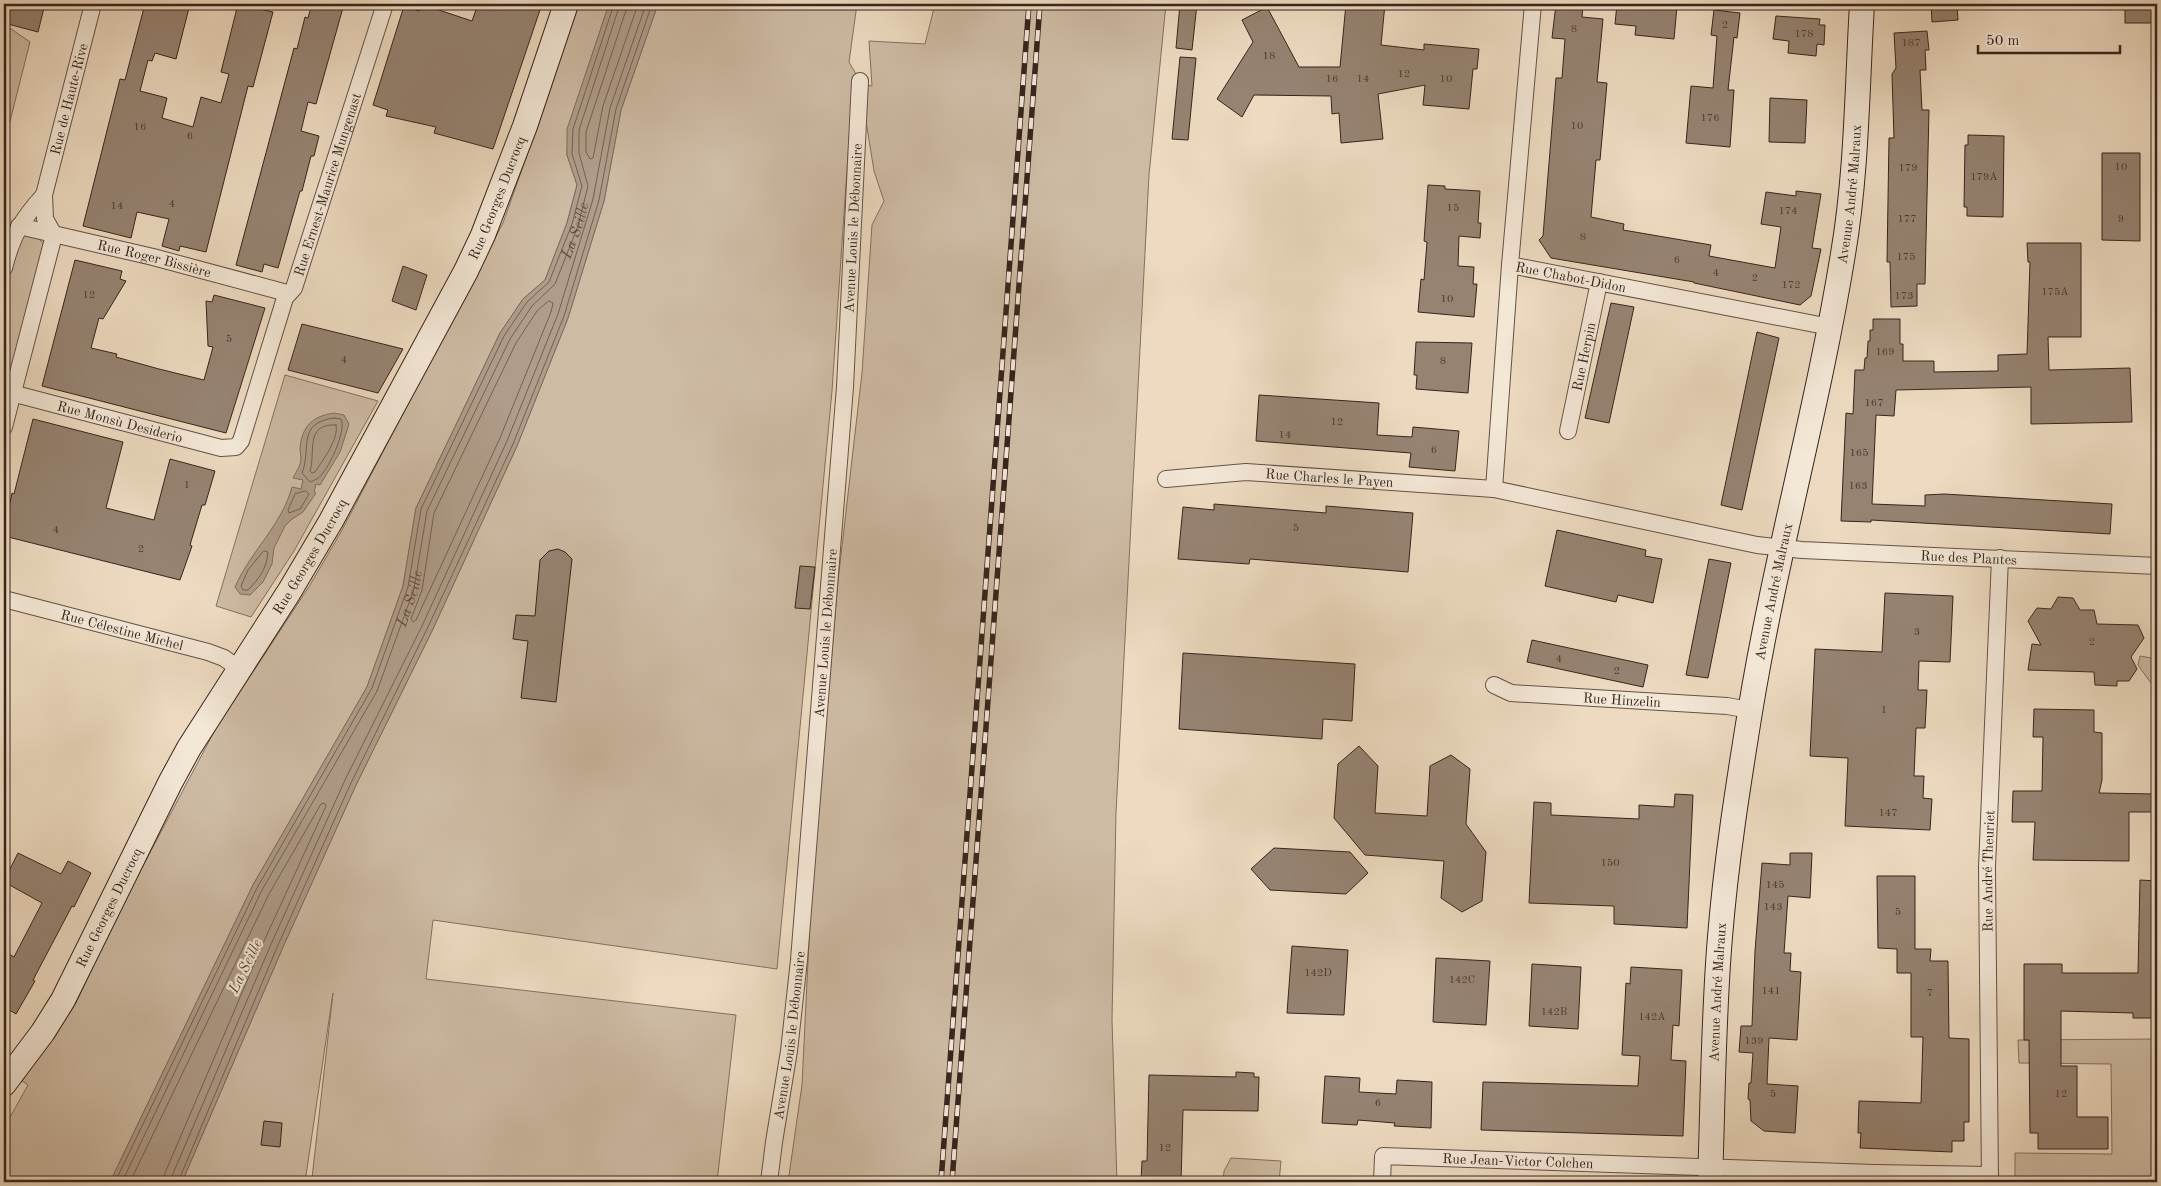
<svg xmlns="http://www.w3.org/2000/svg" width="2161" height="1186" viewBox="0 0 2161 1186" font-family="'Old Standard TT',serif">
	<style>
		.green { fill: #cebba4; stroke: #837060 }
		.water { fill: #af9c89; stroke: #7f6c5e }
		.lines { fill: none; stroke-linecap: round; stroke-linejoin: round }
		.shore { stroke: #746053; stroke-width: 1 }
		.building { fill: #968372; stroke: #38241d }
		.street-casing { stroke: #655246; stroke-width: 18 }
		.secondary-casing { stroke: #38241d; stroke-width: 26 }
		.street { stroke: #f3e7d6; stroke-width: 16 }
		.secondary { stroke: #f3e7d6; stroke-width: 24 }
		.rail-casing { stroke: #38241d; stroke-width: 5.5 }
		.rail { stroke: #f3e7d6; stroke-width: 4; stroke-dasharray: 11; stroke-linecap: butt }
		.labels { text-anchor: middle; stroke-width: 4.5; stroke-linejoin: round; paint-order: stroke }
		.number-label { font-size: 11px; fill: #503c32 }
		.street-label { font-size: 14px; fill: #38241d; stroke: #f3e7d6 }
		.water-label { font-size: 15px; font-style: italic; fill: #5c483d; stroke: #f3e7d6 }
	</style>
	<rect width="100%" height="100%" fill="#eddac0"/>
	<filter id="stains"><feTurbulence type="fractalNoise" baseFrequency=".004" numOctaves="4"/><feColorMatrix values="0 0 0 0 .2 0 0 0 0 .09 0 0 0 0 .02 0 0 0 .5 -.17"/></filter>
	<radialGradient id="worn" r=".72"><stop offset=".6" stop-color="#630" stop-opacity="0"/><stop offset="1" stop-color="#630" stop-opacity=".3"/></radialGradient>
	<g class="green">
		<polygon points="578,4 609,4 568,129 567,155 577,185 567,223 545,280 523,299 500,333 416,508 403,586 367,687 253,885 110,1182 4,1182 4,1128 28,1085 22,1081 76,1003 119,911 215,730 310,585 341,532 503,223 548,96"/>
		<polygon points="658,4 857,4 849,62 860,81 853,81 832,391 777,969 433,920 426,979 736,1015 717,1182 352,1182 312,1178 333,993 305,1182 182,1182 283,947 356,785 432,631 517,446 568,318 604,201 621,110"/>
		<polygon points="935,4 1166,4 1149,175 1116,813 1112,1020 1117,1182 788,1182 802,1085 811,900 821,781 838,581 862,373 872,225 884,201 874,171 860,84 872,86 869,41 925,44"/>
		<polygon points="4,24 30,42 4,145"/>
		<polygon points="25,235 38,238 45,245 10,376 4,376 4,292 17,241"/>
		<polygon points="285,375 378,401 294,551 251,617 216,606"/>
		<polygon points="2140,656 2157,659 2157,685 2153,686 2138,665"/>
		<polygon points="2157,1039 2157,1182 2015,1182 2015,1153 2112,1154 2111,1064 2019,1063 2018,1040"/>
		<polygon points="1231,1158 1281,1161 1279,1182 1223,1182 1224,1171"/>
	</g>
	<g class="water">
		<polygon points="609,4 658,4 621,110 604,201 568,318 517,446 432,631 356,785 283,947 182,1182 110,1182 253,885 367,687 403,586 416,508 500,333 523,299 545,280 567,223 577,185 567,155 567,129"/>
		<path d="M334,413L344,415L349,424L340,452L320,485L316,484L314,492L316,493L303,512L292,519L285,526L274,548L272,564L263,582L250,595L240,594L235,587C250,552 282,525 292,487L301,489L303,480L293,478C295,474 299,468 300,464C302,459 300,453 300,448C302,426 313,416 334,413Z"/>
	</g>
	<g class="lines">
		<g class="shore">
			<polyline points="628,4 586,132 586,152 590,159 593,158 603,106 638,4"/>
			<polygon points="549,301 553,303 551,312 500,438 416,620 413,622 411,619 422,590 434,513 516,343 537,311"/>
			<path d="M334,418L341,419C347,430 328,472 317,479C315,480 312,481 310,482L302,473C312,448 296,423 334,418Z"/>
			<path d="M336,425C339,439 323,460 315,472L312,473L310,471C316,453 304,423 336,425Z"/>
			<polygon points="306,491 309,494 300,509 289,513 288,510 295,494"/>
			<path d="M264,551L268,552C267,568 259,579 248,590H243L241,586L248,570Z"/>
			<polyline points="115,1182 257,888 372,688 408,587 421,509 504,336 527,302 549,282 572,224 582,186 572,154 573,129 614,4"/>
			<path id="s1" d="M122,1182L262,890L377,691L414,589L427,511L510,339L532,306L555,284L578,226L588,186L579,153V130L620,4"/>
			<polyline points="130,1182 269,894 321,804 324,803 326,806 265,939 165,1173 164,1182"/>
			<polyline points="171,1182 172,1176 272,942 345,780 422,626 507,441 558,314 593,199 610,108 646,4"/>
			<polyline points="178,1182 278,945 351,783 427,629 513,444 564,316 599,200 616,109 652,4"/>
		</g>
	</g>
	<g class="building">
		<polygon points="4,4 45,4 38,32 4,23"/>
		<polygon points="145,4 190,4 176,59 155,53 152,61 148,60 140,91 167,98 162,118 193,127 201,97 221,103 229,74 221,72 238,4 273,12 253,87 248,86 206,252 180,246 179,251 162,246 169,219 137,212 131,238 83,226 120,79 125,80"/>
		<polygon points="312,4 344,4 316,104 308,102 301,131 319,136 314,156 311,156 302,191 300,191 278,268 264,264 262,272 236,265 294,48 297,49 305,17 308,18"/>
		<polygon points="421,4 472,21 478,4 542,4 493,149 434,133 436,127 386,116 388,110 373,105 404,6 419,11"/>
		<polygon points="1180,4 1197,4 1192,50 1176,48"/>
		<polygon points="1346,4 1385,4 1381,45 1424,50 1424,44 1479,49 1477,69 1473,69 1469,109 1423,105 1425,85 1378,94 1383,139 1341,143 1339,113 1332,114 1331,96 1254,95 1242,117 1217,99 1253,42 1242,20 1267,7 1299,67 1340,67"/>
		<polygon points="1556,4 1583,4 1582,17 1603,19 1597,82 1607,83 1600,160 1596,160 1591,217 1624,224 1623,230 1711,245 1709,256 1775,268 1781,227 1761,224 1766,192 1796,196 1796,191 1821,194 1812,248 1821,249 1811,296 1800,305 1694,283 1694,282 1551,258 1539,240 1543,236 1556,78 1562,78 1565,39 1552,38"/>
		<polygon points="1617,4 1677,6 1674,39 1635,35 1636,26 1615,24"/>
		<polygon points="1931,4 1957,4 1958,20 1932,22"/>
		<rect x="2125" y="4" width="32" height="19"/>
		<polygon points="1714,10 1740,13 1737,38 1734,37 1728,90 1734,90 1730,147 1686,143 1691,86 1713,88 1717,36 1711,35"/>
		<polygon points="1776,16 1820,19 1819,25 1825,25 1824,45 1817,44 1816,56 1788,53 1789,41 1773,39"/>
		<polygon points="1927,31 1929,50 1925,50 1926,70 1920,70 1922,110 1929,110 1925,284 1917,284 1917,306 1891,307 1890,262 1887,262 1889,138 1894,138 1892,74 1896,68 1894,33"/>
		<polygon points="1180,57 1196,58 1188,140 1172,139"/>
		<polygon points="1770,98 1807,100 1805,143 1769,142"/>
		<polygon points="1968,135 2004,136 2003,217 1967,216 1967,207 1964,207 1965,145 1968,145"/>
		<polygon points="2102,153 2140,153 2140,241 2102,240"/>
		<polygon points="1428,185 1445,186 1445,189 1480,191 1478,223 1481,223 1480,238 1459,236 1458,266 1474,267 1473,284 1477,284 1474,317 1418,312 1421,279 1424,280 1427,242 1424,241"/>
		<polygon points="2027,243 2081,243 2081,337 2048,337 2049,370 2130,368 2132,422 2031,424 2031,387 1896,390 1894,416 1876,415 1872,504 1925,506 1925,495 1944,494 2112,504 2110,534 1871,520 1871,522 1841,521 1846,413 1853,414 1855,370 1864,370 1865,358 1867,358 1868,341 1870,341 1870,330 1873,330 1873,319 1900,319 1900,344 1903,344 1903,361 1934,361 1934,372 1998,371 1998,355 2027,354 2030,262 2028,262"/>
		<polygon points="75,260 122,271 120,279 126,281 103,319 99,318 91,348 117,354 116,357 159,369 204,380 213,347 208,346 206,301 212,302 214,295 265,308 226,433 42,386"/>
		<polygon points="403,266 427,275 416,310 392,301"/>
		<polygon points="1611,303 1634,307 1609,423 1585,418"/>
		<polygon points="302,324 387,345 403,349 378,393 288,370"/>
		<polygon points="1757,332 1779,338 1742,510 1721,505"/>
		<polygon points="1416,342 1472,343 1468,393 1416,389 1417,375 1414,375"/>
		<polygon points="1259,395 1379,403 1377,435 1412,437 1413,427 1459,431 1455,471 1409,467 1411,453 1256,441"/>
		<polygon points="33,419 123,442 106,508 154,520 170,459 215,471 205,505 202,505 190,545 192,546 180,580 4,536 4,516 7,517 12,493 14,494"/>
		<polygon points="1214,504 1326,513 1326,506 1413,513 1408,572 1250,559 1249,564 1178,559 1183,507 1214,510"/>
		<polygon points="1557,530 1646,550 1645,556 1662,559 1653,603 1618,595 1616,602 1545,586"/>
		<polygon points="558,549 565,552 572,559 556,702 521,698 528,641 513,639 516,615 535,616 540,560 549,551"/>
		<polygon points="1709,559 1731,563 1708,678 1686,675"/>
		<polygon points="800,566 815,567 810,609 795,608"/>
		<polygon points="1885,593 1953,596 1950,662 1919,661 1918,690 1927,690 1925,728 1916,728 1914,776 1924,776 1923,798 1932,799 1930,830 1845,826 1848,758 1810,756 1815,649 1882,652"/>
		<polygon points="2058,597 2073,598 2080,610 2094,610 2097,624 2138,625 2144,638 2131,657 2137,669 2129,681 2117,681 2117,686 2095,685 2094,672 2028,670 2032,644 2041,645 2028,621 2037,608 2051,609"/>
		<polygon points="1532,640 1648,665 1643,687 1527,662"/>
		<polygon points="1183,653 1355,664 1352,721 1323,719 1322,739 1179,729"/>
		<polygon points="2034,709 2094,710 2094,732 2102,733 2102,780 2099,793 2157,794 2157,812 2129,812 2129,861 2033,860 2035,822 2012,822 2013,791 2042,791 2043,737 2033,737"/>
		<polygon points="1359,746 1378,766 1375,813 1427,816 1430,766 1451,755 1470,769 1466,824 1486,852 1482,901 1462,912 1441,898 1444,861 1365,855 1334,818 1338,764"/>
		<polygon points="1675,794 1693,795 1687,928 1614,924 1614,906 1529,903 1534,802 1551,803 1551,815 1639,819 1639,805 1674,807"/>
		<polygon points="1274,848 1350,852 1368,873 1346,894 1270,890 1251,869"/>
		<polygon points="18,853 61,874 68,861 91,873 74,907 72,906 33,980 35,981 16,1014 4,1007 4,951 14,957 42,903 6,883 6,877"/>
		<polygon points="1790,853 1812,853 1810,898 1788,896 1784,953 1791,953 1790,971 1801,972 1797,1040 1769,1038 1767,1084 1798,1086 1795,1133 1764,1131 1751,1121 1750,1100 1748,1099 1749,1083 1751,1083 1753,1053 1739,1052 1741,1026 1752,1026 1755,951 1762,863 1790,865"/>
		<polygon points="1877,876 1915,876 1915,949 1931,949 1930,961 1948,961 1949,1038 1969,1039 1969,1122 1964,1122 1964,1141 1952,1141 1952,1152 1860,1148 1861,1133 1858,1133 1859,1101 1921,1103 1923,1037 1911,1037 1911,973 1897,973 1897,949 1878,948"/>
		<polygon points="2140,880 2157,881 2157,1018 2133,1018 2133,1013 2061,1011 2061,1066 2077,1066 2077,1117 2108,1117 2108,1149 2038,1149 2038,1133 2030,1133 2029,1040 2024,1040 2024,964 2062,964 2062,973 2138,973"/>
		<polygon points="1292,946 1348,950 1344,1015 1287,1013"/>
		<polygon points="1436,958 1490,961 1486,1025 1433,1022"/>
		<polygon points="1532,964 1581,967 1578,1029 1529,1026"/>
		<polygon points="1631,967 1682,970 1679,1026 1673,1025 1671,1060 1686,1061 1683,1136 1481,1130 1483,1082 1638,1086 1640,1056 1622,1055 1626,983 1630,984"/>
		<polygon points="1236,1072 1254,1073 1254,1077 1259,1077 1258,1111 1183,1110 1181,1182 1141,1182 1142,1161 1147,1161 1149,1075 1236,1077"/>
		<polygon points="1325,1076 1360,1078 1359,1092 1396,1094 1397,1080 1432,1082 1431,1128 1394,1126 1395,1123 1358,1120 1357,1125 1322,1123"/>
		<polygon points="264,1121 282,1123 280,1147 261,1145"/>
	</g>
	<g class="lines">
		<defs>
			<g id="street">
				<path id="s2" d="M1533,4L1510,265L1830,327"/>
				<path id="s3" d="M19,226L153,257L287,293"/>
				<path d="M4,268C12,236 22,219 44,195"/>
				<path id="s4" d="M4,391L221,448L236,447L241,441L285,298L294,288L385,4"/>
				<path id="s5" d="M4,427L54,235L45,219L44,195L93,4"/>
				<path id="s6" d="M1568,431L1599,282"/>
				<path id="s7" d="M1166,479L1246,472L1494,489L1757,545L1802,550L2157,566"/>
				<polyline points="1494,489 1510,265"/>
				<path id="s8" d="M4,599L208,652L224,658L239,669"/>
				<path id="s9" d="M1494,685L1511,693L1727,706L1750,710"/>
				<path id="s10" d="M769,1182L774,1142L789,1051L799,960L845,387L860,81"/>
				<path id="s11" d="M1382,1182L1383,1156L1874,1173L1990,1175"/>
				<path id="s12" d="M1990,1182L1987,867L2000,558"/>
			</g>
			<g id="secondary">
				<path id="s13" d="M4,1084L43,1032L63,1000L170,783L189,748L289,592L331,521L466,271L483,235L525,126L566,4"/>
				<path id="s14" d="M1710,1182C1713,1101 1713,1019 1720,937C1726,862 1738,786 1750,712C1775,558 1818,408 1843,254C1857,172 1857,87 1862,4"/>
			</g>
		</defs>
		<use href="#street" class="street-casing"/>
		<use href="#secondary" class="secondary-casing"/>
		<use href="#street" class="street"/>
		<use href="#secondary" class="secondary"/>
		<defs>
			<g id="rail">
				<polyline points="941,1182 1029,4"/>
				<polyline points="952,1182 1040,4"/>
			</g>
		</defs>
		<use href="#rail" class="rail-casing"/>
		<use href="#rail" class="rail"/>
	</g>
	<g class="labels">
		<g class="number-label">
			<text x="1725" y="28">2</text>
			<text x="1574" y="32">8</text>
			<text x="1804" y="37">178</text>
			<text x="1911" y="46">187</text>
			<text x="1269" y="59">18</text>
			<text x="1404" y="77">12</text>
			<text x="1332" y="82">16</text>
			<text x="1363" y="82">14</text>
			<text x="1446" y="82">10</text>
			<text x="1710" y="121">176</text>
			<text x="1577" y="129">10</text>
			<text x="140" y="130">16</text>
			<text x="190" y="139">6</text>
			<text x="2121" y="170">10</text>
			<text x="1908" y="171">179</text>
			<text x="1984" y="180">179A</text>
			<text x="172" y="207">4</text>
			<text x="117" y="209">14</text>
			<text x="1453" y="211">15</text>
			<text x="1788" y="214">174</text>
			<text x="1907" y="222">177</text>
			<text x="2121" y="222">9</text>
			<text x="1583" y="240">8</text>
			<text x="1906" y="260">175</text>
			<text x="1677" y="263">6</text>
			<text x="1716" y="276">4</text>
			<text x="1755" y="281">2</text>
			<text x="1791" y="288">172</text>
			<text x="2055" y="295">175A</text>
			<text x="89" y="298">12</text>
			<text x="1904" y="299">173</text>
			<text x="1447" y="302">10</text>
			<text x="229" y="342">5</text>
			<text x="1885" y="355">169</text>
			<text x="344" y="363">4</text>
			<text x="1443" y="364">8</text>
			<text x="1874" y="406">167</text>
			<text x="1337" y="425">12</text>
			<text x="1285" y="438">14</text>
			<text x="1434" y="453">6</text>
			<text x="1859" y="456">165</text>
			<text x="187" y="488">1</text>
			<text x="1858" y="489">163</text>
			<text x="1296" y="531">5</text>
			<text x="56" y="533">4</text>
			<text x="141" y="552">2</text>
			<text x="1917" y="635">3</text>
			<text x="2092" y="645">2</text>
			<text x="1559" y="662">4</text>
			<text x="1617" y="674">2</text>
			<text x="1884" y="713">1</text>
			<text x="1888" y="816">147</text>
			<text x="1610" y="866">150</text>
			<text x="1775" y="888">145</text>
			<text x="1773" y="910">143</text>
			<text x="1898" y="915">5</text>
			<text x="1318" y="976">142D</text>
			<text x="1462" y="983">142C</text>
			<text x="1771" y="994">141</text>
			<text x="1930" y="996">7</text>
			<text x="1554" y="1015">142B</text>
			<text x="1652" y="1020">142A</text>
			<text x="1754" y="1044">139</text>
			<text x="1773" y="1097">5</text>
			<text x="2061" y="1097">12</text>
			<text x="1378" y="1106">6</text>
			<text x="1165" y="1151">12</text>
		</g>
		<g class="street-label">
			<text dy="5" stroke="none"><textPath href="#s5" startOffset="340">Rue de Haute-Rive</textPath></text>
			<text dy="5" stroke="none"><textPath href="#s4" startOffset="519">Rue Ernest-Maurice Mungenast</textPath></text>
			<text dy="5" stroke="none"><textPath href="#s14" startOffset="1000">Avenue André Malraux</textPath></text>
			<text dy="5" stroke="none"><textPath href="#s13" startOffset="1016">Rue Georges Ducrocq</textPath></text>
			<text dy="5" stroke="none"><textPath href="#s10" startOffset="958">Avenue Louis le Débonnaire</textPath></text>
			<text dy="5" stroke="none"><textPath href="#s3" startOffset="139">Rue Roger Bissière</textPath></text>
			<text dy="5" stroke="none"><textPath href="#s2" startOffset="324">Rue Chabot-Didon</textPath></text>
			<text dy="5" stroke="none"><textPath href="#s6" startOffset="76">Rue Herpin</textPath></text>
			<text dy="5" stroke="none"><textPath href="#s4" startOffset="120">Rue Monsù Desiderio</textPath></text>
			<text dy="5" stroke="none"><textPath href="#s7" startOffset="164">Rue Charles le Payen</textPath></text>
			<text dy="5" stroke="none"><textPath href="#s13" startOffset="611">Rue Georges Ducrocq</textPath></text>
			<text dy="5" stroke="none"><textPath href="#s7" startOffset="810">Rue des Plantes</textPath></text>
			<text dy="5" stroke="none"><textPath href="#s14" startOffset="595">Avenue André Malraux</textPath></text>
			<text dy="5" stroke="none"><textPath href="#s8" startOffset="122">Rue Célestine Michel</textPath></text>
			<text dy="5" stroke="none"><textPath href="#s10" startOffset="552">Avenue Louis le Débonnaire</textPath></text>
			<text dy="5" stroke="none"><textPath href="#s9" startOffset="130">Rue Hinzelin</textPath></text>
			<text dy="5" stroke="none"><textPath href="#s12" startOffset="311">Rue André Theuriet</textPath></text>
			<text dy="5" stroke="none"><textPath href="#s13" startOffset="206">Rue Georges Ducrocq</textPath></text>
			<text dy="5" stroke="none"><textPath href="#s14" startOffset="190">Avenue André Malraux</textPath></text>
			<text dy="5" stroke="none"><textPath href="#s10" startOffset="148">Avenue Louis le Débonnaire</textPath></text>
			<text dy="5" stroke="none"><textPath href="#s11" startOffset="161">Rue Jean-Victor Colchen</textPath></text>
		</g>
		<g class="water-label">
			<text dy="5" stroke="none"><textPath href="#s1" startOffset="1061">La Seille</textPath></text>
			<text dy="5" stroke="none"><textPath href="#s1" startOffset="652">La Seille</textPath></text>
			<text transform="translate(245 966) rotate(-64)" y="5">La Seille</text>
		</g>
	</g>
	<rect width="2161" height="1186" fill="none" stroke="#eddac0" stroke-width="20"/>
	<rect x="5" y="5" width="2151" height="1176" fill="none" stroke="#38241d" stroke-width="2.5"/>
	<rect x="10" y="10" width="2141" height="1166" fill="none" stroke="#38241d"/>
	<path d="M1978 45v8h142v-8" fill="none" stroke="#38241d" stroke-width="2.5"/>
	<text x="1986" y="45" font-size="15" fill="#38241d" stroke="#f3e7d6" stroke-width="4" paint-order="stroke">50 m</text>
	<rect width="100%" height="100%" filter="url(#stains)"/>
	<rect width="100%" height="100%" fill="url(#worn)"/>
</svg>
